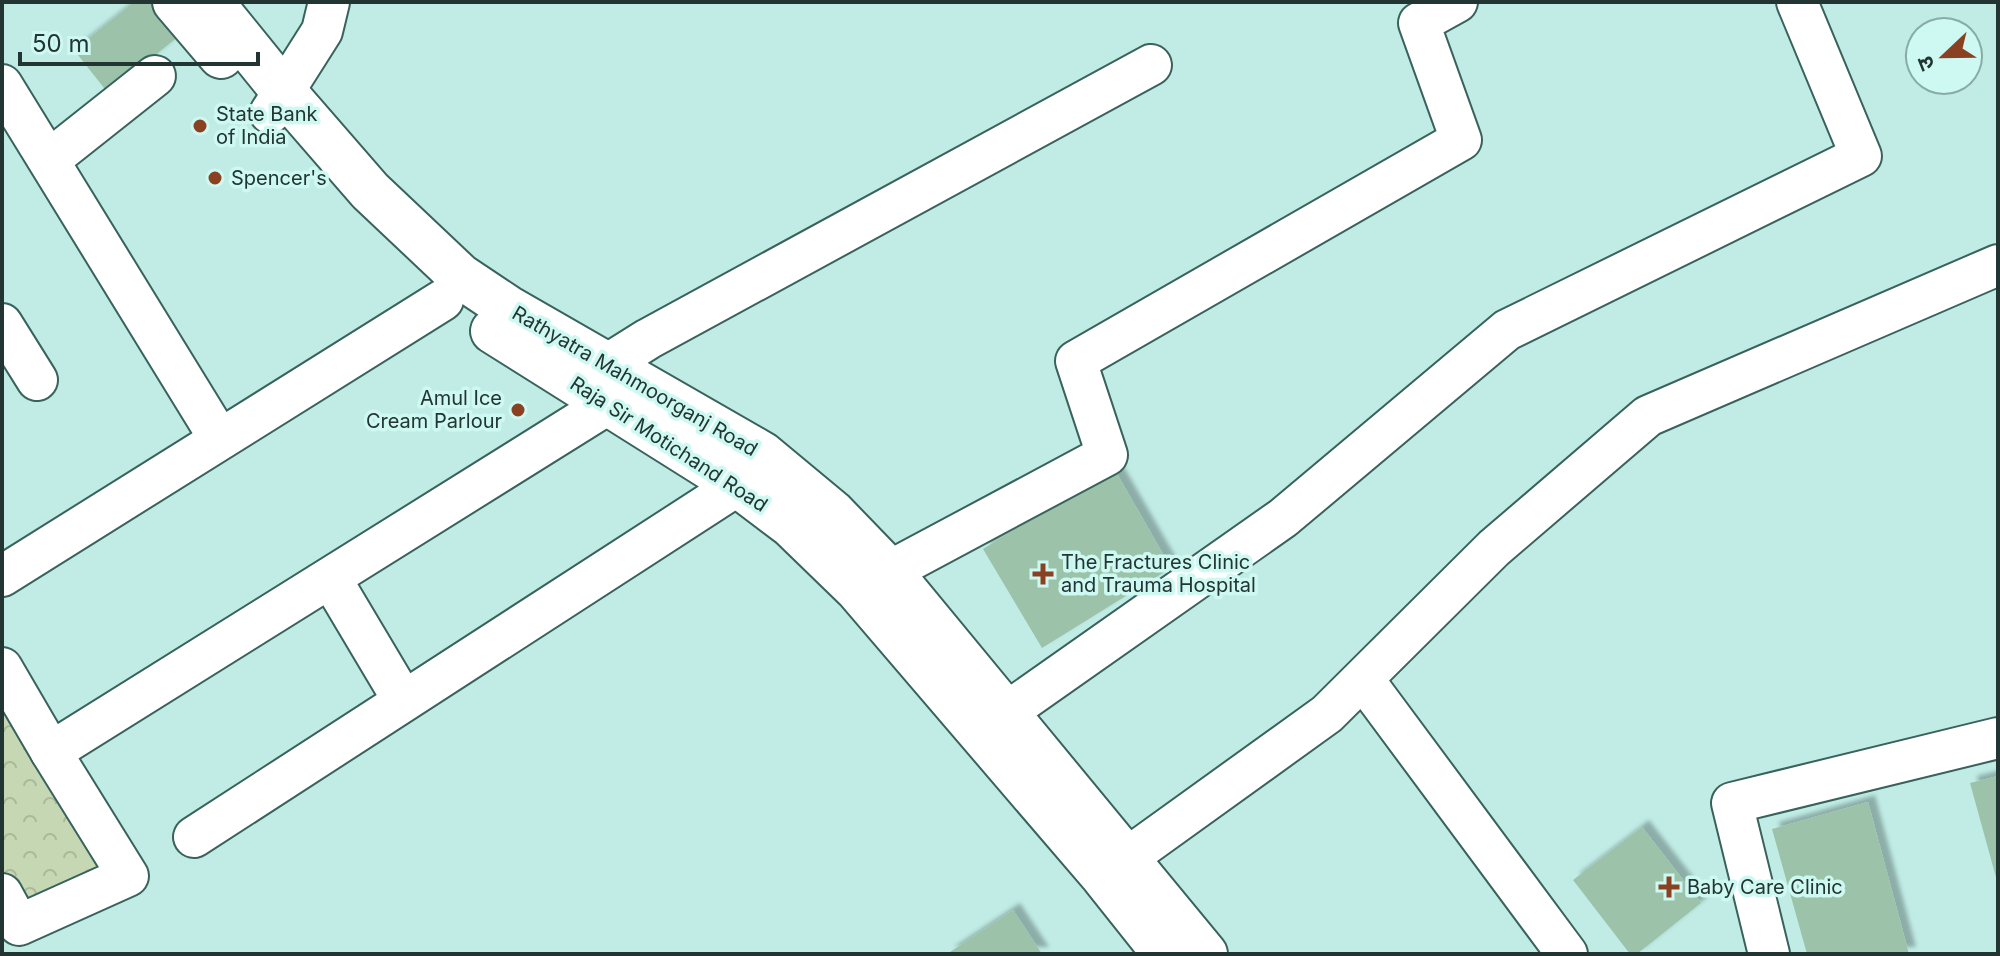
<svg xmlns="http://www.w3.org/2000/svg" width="2000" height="956" viewBox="0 0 2000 956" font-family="Inter,'Noto Sans Devanagari',sans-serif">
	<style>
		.forest { fill: url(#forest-crowns) }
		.building { fill: #9cc3aa; filter: url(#shadow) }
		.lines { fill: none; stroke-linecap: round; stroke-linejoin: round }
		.minor-casing { stroke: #39625c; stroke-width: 44 }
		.major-casing { stroke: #39625c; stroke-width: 48 }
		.minor { stroke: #fff; stroke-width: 40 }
		.major { stroke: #fff; stroke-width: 44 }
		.poi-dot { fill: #894121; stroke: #cdf9f2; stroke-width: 3 }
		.labels { text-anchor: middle; stroke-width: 7; stroke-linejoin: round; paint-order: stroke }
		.poi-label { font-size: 20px; fill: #233532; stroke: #cdf9f2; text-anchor: start }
		.street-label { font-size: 20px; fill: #233532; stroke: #cdf9f2 }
	</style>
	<defs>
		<pattern id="forest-crowns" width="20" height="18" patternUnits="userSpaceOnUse" patternTransform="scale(2)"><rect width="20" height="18" fill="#c6d7b3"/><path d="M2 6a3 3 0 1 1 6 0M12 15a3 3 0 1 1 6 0" fill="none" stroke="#aab99a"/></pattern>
		<filter id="shadow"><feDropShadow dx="7" dy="-7" stdDeviation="2" flood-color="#0004"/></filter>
	</defs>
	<rect width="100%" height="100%" fill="#c0ece5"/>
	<polygon class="forest" points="2,691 116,882 14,916 2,894"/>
	<g class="building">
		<polygon points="134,2 168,2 189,28 108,93 74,50"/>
		<polygon points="1113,467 1171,568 1042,648 983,549"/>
		<polygon points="1998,776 1998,881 1997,881 1970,783"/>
		<polygon points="1868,802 1909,954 1807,954 1772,829"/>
		<polygon points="1642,827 1701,903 1637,954 1630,954 1573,880"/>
		<polygon points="1013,910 1042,954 947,954"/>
	</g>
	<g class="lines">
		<defs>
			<g id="minor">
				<polyline points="2,85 219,438"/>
				<polyline points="270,113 322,31 329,2"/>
				<polyline points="49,160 155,76"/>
				<polyline points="2,324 37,380"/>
				<polyline points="581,381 648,339 1151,65"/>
				<polyline points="2,576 443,300"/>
				<polyline points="331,579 403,700"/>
				<polyline points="860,587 1107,455 1076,361 1461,140 1419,23 1457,2"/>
				<polyline points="2,668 51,752 608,404"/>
				<polyline points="1363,679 1567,954"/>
				<polyline points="1007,712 1283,518 1507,330 1861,156 1797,2"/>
				<polyline points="194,837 738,485"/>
				<polyline points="1127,858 1327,714 1494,548 1648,416 1998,265"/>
				<polyline points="2,894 19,925 128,876 51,752"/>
				<polyline points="1769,954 1732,803 1998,738"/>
			</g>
			<g id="major">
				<polyline points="175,2 221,56"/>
				<polyline points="211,2 284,92 370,191 460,276 508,308 762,454 833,513 889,571 1205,954"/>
				<polyline points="493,331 738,485 791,525 857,589 1103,876 1165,954"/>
			</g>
		</defs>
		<use href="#minor" class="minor-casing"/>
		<use href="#major" class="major-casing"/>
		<use href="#minor" class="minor"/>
		<use href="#major" class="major"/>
	</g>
	<g class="poi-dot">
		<circle cx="200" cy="126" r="8"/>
		<circle cx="215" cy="178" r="8"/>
		<circle cx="518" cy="410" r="8"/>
		<path d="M1039 562h8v8h8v8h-8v8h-8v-8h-8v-8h8z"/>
		<path d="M1665 875h8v8h8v8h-8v8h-8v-8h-8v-8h8z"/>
	</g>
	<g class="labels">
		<g class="poi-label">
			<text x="216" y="121">State Bank<tspan x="216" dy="23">of India</tspan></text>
			<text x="231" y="185">Spencer's</text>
			<text x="502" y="405" text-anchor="end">Amul Ice<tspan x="502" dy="23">Cream Parlour</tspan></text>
			<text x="1061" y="569">The Fractures Clinic<tspan x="1061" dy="23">and Trauma Hospital</tspan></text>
			<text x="1687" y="894">Baby Care Clinic</text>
		</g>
		<g class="street-label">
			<text transform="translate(635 381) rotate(30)" y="7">Rathyatra Mahmoorganj Road</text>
			<text transform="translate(669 444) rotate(33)" y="7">Raja Sir Motichand Road</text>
		</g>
	</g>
	<rect width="2000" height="956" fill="none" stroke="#233532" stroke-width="8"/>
	<g transform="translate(1944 56) rotate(248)"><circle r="38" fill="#cdf9f2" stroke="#89aba5" stroke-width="2"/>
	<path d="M0-6L14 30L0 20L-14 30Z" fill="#894121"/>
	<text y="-12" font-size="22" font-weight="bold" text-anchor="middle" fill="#233532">उ</text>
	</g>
	<path d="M20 52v12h238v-12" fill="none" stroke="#233532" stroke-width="4"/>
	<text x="32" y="52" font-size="24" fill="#233532" stroke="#cdf9f2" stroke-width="6" paint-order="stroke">50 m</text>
</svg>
